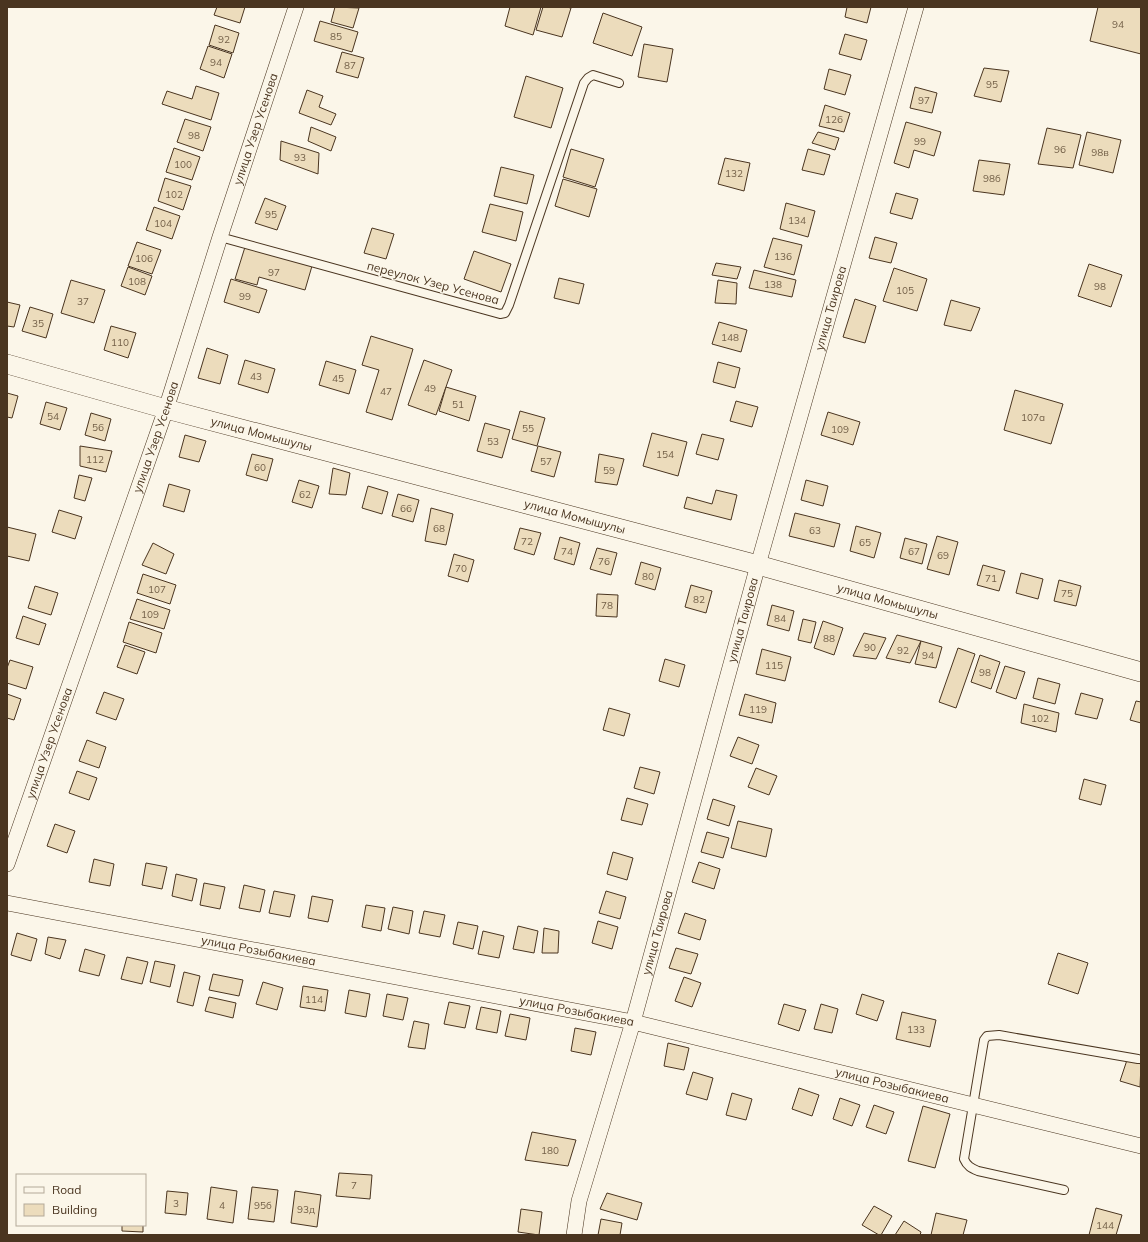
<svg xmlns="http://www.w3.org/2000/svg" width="1148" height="1242" viewBox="0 0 1148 1242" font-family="Mulish,sans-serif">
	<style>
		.building { fill: #ecdcbc; stroke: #4a3520 }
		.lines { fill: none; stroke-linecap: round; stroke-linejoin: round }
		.service-casing { stroke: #4a3520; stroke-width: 10 }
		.minor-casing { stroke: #4a3520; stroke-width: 16 }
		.tertiary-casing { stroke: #4a3520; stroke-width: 20 }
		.service { stroke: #fbf6e9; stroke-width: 8 }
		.minor { stroke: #fbf6e9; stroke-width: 15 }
		.tertiary { stroke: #fbf6e9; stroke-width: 19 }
		.labels { text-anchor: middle; stroke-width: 3; stroke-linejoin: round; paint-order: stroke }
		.number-label { font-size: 10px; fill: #725f47 }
		.street-label { font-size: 12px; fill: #4a3520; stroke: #fbf6e9 }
	</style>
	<rect width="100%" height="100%" fill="#fbf6e9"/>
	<g class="building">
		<polygon points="217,7 245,7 240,23 214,15"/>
		<polygon points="335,7 359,8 353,28 331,22"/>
		<polygon points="510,7 541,7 533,35 505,26"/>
		<polygon points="543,7 566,7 571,8 562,37 536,30"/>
		<polygon points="847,7 871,7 867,23 845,17"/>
		<polygon points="1098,7 1141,7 1141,54 1090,41"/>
		<polygon points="603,13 642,27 632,56 593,43"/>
		<polygon points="320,21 358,32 352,52 314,41"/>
		<polygon points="215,25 239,33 233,53 209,45"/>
		<polygon points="845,34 867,40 861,60 839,54"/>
		<polygon points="644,44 673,49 667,82 638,77"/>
		<polygon points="208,46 232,54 224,78 200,69"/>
		<polygon points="342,52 364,58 358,78 336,72"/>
		<polygon points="984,68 1009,71 1001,102 974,96"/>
		<polygon points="829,69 851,75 845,95 824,89"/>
		<polygon points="526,76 563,88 551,128 514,117"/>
		<polygon points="196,86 219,93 211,120 162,104 167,91 192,99"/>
		<polygon points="915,87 937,93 932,113 910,108"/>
		<polygon points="307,90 323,96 319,107 336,114 331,125 299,113"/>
		<polygon points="825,105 850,113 844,132 819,126"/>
		<polygon points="185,119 211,127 203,151 177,142"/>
		<polygon points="906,122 941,132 934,156 914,150 909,168 894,163"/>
		<polygon points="311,127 336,137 331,151 308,141"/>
		<polygon points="1047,128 1081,135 1073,168 1038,164"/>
		<polygon points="818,132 839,138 835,150 812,143"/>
		<polygon points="1087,132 1121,140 1113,173 1079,165"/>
		<polygon points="281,141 319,153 318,174 280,160"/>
		<polygon points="174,148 200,157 192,180 166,172"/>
		<polygon points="571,149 604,159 595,187 563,177"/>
		<polygon points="808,149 830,155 824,175 802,170"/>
		<polygon points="725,158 750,163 744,191 718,184"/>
		<polygon points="979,160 1010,164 1004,195 973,191"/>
		<polygon points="501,167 534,175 527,204 494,196"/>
		<polygon points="165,178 191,186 183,210 158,201"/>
		<polygon points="563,179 597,189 589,217 555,206"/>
		<polygon points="896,193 918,199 912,219 890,213"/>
		<polygon points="265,198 286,206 277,230 255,223"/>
		<polygon points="786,203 815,211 808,237 780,229"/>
		<polygon points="490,204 523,212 516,241 482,232"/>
		<polygon points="154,207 180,216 172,239 146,230"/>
		<polygon points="372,228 394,234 386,259 364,253"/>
		<polygon points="875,237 897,243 891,263 869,258"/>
		<polygon points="773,238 802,245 794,275 764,267"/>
		<polygon points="137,242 161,250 152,274 128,266"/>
		<polygon points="245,247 312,266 305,290 259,277 257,285 235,279"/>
		<polygon points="474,251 511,264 501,292 464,279"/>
		<polygon points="716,263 741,267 737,279 712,275"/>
		<polygon points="1089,264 1122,275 1111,307 1078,296"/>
		<polygon points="128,267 152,276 145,295 121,286"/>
		<polygon points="894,268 927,279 917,311 883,301"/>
		<polygon points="754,270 796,280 792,297 749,288"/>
		<polygon points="559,278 584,284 579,304 554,298"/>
		<polygon points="231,279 267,290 259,313 224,302"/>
		<polygon points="71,280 105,290 94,323 61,313"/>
		<polygon points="718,280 737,283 736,304 715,303"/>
		<polygon points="855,299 876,306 865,343 843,337"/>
		<polygon points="951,300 980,308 971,331 944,325"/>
		<polygon points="7,302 20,305 14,327 7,326"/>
		<polygon points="30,307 53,314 46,338 22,331"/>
		<polygon points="719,322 747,330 741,352 712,344"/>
		<polygon points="111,326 136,333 128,358 104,350"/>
		<polygon points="371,336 413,349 392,420 366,412 379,370 362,365"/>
		<polygon points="207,348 228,355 220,384 198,378"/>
		<polygon points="245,360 275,369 268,393 238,384"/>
		<polygon points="424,360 452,370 436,415 408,405"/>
		<polygon points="326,361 356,370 349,394 319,385"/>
		<polygon points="718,362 740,368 735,388 713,382"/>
		<polygon points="446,387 476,396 469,421 439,411"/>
		<polygon points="1015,390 1063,404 1051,444 1004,430"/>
		<polygon points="7,393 18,396 12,418 7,417"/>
		<polygon points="736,401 758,407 752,427 730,421"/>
		<polygon points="46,402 67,408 60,430 40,424"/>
		<polygon points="520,411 545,418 537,446 512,439"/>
		<polygon points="828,412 860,422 853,445 821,435"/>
		<polygon points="91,413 111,419 105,441 85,435"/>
		<polygon points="485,423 510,430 502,458 477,451"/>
		<polygon points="652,433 687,442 678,476 643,466"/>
		<polygon points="702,434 724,439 718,460 696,454"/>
		<polygon points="185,435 206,441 199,462 179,457"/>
		<polygon points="80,446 112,451 106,472 80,466"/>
		<polygon points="538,446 561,452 554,477 531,471"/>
		<polygon points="252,454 273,459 267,481 246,475"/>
		<polygon points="599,454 624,459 617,485 595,482"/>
		<polygon points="333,468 350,473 346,495 329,494"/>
		<polygon points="79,475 92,478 85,501 74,498"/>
		<polygon points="299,480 319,486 312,508 292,502"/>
		<polygon points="806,480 828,486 823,506 801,500"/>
		<polygon points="169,484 190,490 184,512 163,506"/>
		<polygon points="368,486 388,492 382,514 362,508"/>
		<polygon points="716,490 737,495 731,520 684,508 687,497 712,504"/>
		<polygon points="398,494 419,500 413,522 392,516"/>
		<polygon points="431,508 453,514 446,545 425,541"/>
		<polygon points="59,510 82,517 75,539 52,532"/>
		<polygon points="795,513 840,524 834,547 789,536"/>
		<polygon points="856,526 881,533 874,558 850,551"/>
		<polygon points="7,527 36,534 29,561 7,556"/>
		<polygon points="520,528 541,533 534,555 514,549"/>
		<polygon points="937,536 958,542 949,575 927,569"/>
		<polygon points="560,537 580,543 574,565 554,559"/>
		<polygon points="905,538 927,544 922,564 900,558"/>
		<polygon points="153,543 174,554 166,574 142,565"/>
		<polygon points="597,548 617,553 611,575 590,569"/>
		<polygon points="454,554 474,560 468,582 448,576"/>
		<polygon points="641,562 661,568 655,590 635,584"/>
		<polygon points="983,565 1005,571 999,591 977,585"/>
		<polygon points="1021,573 1043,579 1038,599 1016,593"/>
		<polygon points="143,574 176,585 170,604 137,593"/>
		<polygon points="1059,580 1081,586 1076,606 1054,601"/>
		<polygon points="691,585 712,591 706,613 685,607"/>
		<polygon points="35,586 58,593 51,615 28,608"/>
		<polygon points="597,594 618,595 617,617 596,616"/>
		<polygon points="137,599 170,610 164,629 130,619"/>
		<polygon points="772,605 794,611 789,631 767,625"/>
		<polygon points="23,616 46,624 39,645 16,638"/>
		<polygon points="803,619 816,622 811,643 798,640"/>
		<polygon points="823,621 843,628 834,655 814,648"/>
		<polygon points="129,622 162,633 156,653 123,642"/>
		<polygon points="864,633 886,638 876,659 853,656"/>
		<polygon points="897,635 921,641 910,663 886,658"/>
		<polygon points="921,641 942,647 936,668 915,664"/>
		<polygon points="125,645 145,652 137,674 117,667"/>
		<polygon points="958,648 975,654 956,708 939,702"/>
		<polygon points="762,649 791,657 785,681 756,674"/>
		<polygon points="980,655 1000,662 991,689 971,682"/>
		<polygon points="665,659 685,665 679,687 659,681"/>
		<polygon points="10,660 33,667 26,689 7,683 7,668"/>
		<polygon points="1005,666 1025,672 1016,699 996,692"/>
		<polygon points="1038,678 1060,684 1055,704 1033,698"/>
		<polygon points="104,692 124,699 116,720 96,713"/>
		<polygon points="1081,693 1103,699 1097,719 1075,714"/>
		<polygon points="7,694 21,699 14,720 7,718"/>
		<polygon points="745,694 776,703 772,723 739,715"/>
		<polygon points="1136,701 1141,702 1141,723 1130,720"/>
		<polygon points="1024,704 1059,713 1056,732 1021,723"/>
		<polygon points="609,708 630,714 624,736 603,730"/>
		<polygon points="738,737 759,745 752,764 730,756"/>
		<polygon points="87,740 106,747 99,768 79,761"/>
		<polygon points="640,767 660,772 654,794 634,788"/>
		<polygon points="756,768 777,776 769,795 748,787"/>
		<polygon points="77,771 97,778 89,800 69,793"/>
		<polygon points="1084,779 1106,785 1101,805 1079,799"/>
		<polygon points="627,798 648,804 642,825 621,820"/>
		<polygon points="713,799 735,806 729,826 707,819"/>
		<polygon points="738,821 772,829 766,857 731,848"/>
		<polygon points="55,824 75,831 67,853 47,846"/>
		<polygon points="707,832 729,838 723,858 701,852"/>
		<polygon points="613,852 633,858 627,880 607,874"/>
		<polygon points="94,859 114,864 110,886 89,882"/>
		<polygon points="699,862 720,869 714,889 692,882"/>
		<polygon points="146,863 167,867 162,889 142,885"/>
		<polygon points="176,874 197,879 192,901 172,896"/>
		<polygon points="204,883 225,887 220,909 200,905"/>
		<polygon points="244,885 265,890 260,912 239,908"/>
		<polygon points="274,891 295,895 290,917 269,913"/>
		<polygon points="606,891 626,897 620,919 599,913"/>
		<polygon points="312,896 333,900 328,922 308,918"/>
		<polygon points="366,905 385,908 381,931 362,927"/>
		<polygon points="393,907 413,911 409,934 388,929"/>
		<polygon points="424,911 445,915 440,937 419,933"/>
		<polygon points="685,913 706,920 700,940 678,933"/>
		<polygon points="598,921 618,927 612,949 592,943"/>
		<polygon points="458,922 478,926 473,949 453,944"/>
		<polygon points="518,926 538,931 534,953 513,949"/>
		<polygon points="544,928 559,931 558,953 542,953"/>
		<polygon points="483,931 504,936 499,958 478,954"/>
		<polygon points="17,933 37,939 31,961 11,955"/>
		<polygon points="48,937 66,940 60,959 45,954"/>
		<polygon points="676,948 698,954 691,974 669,968"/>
		<polygon points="85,949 105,955 99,976 79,971"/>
		<polygon points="1058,953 1088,963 1078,994 1048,984"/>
		<polygon points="127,957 148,962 142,984 121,979"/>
		<polygon points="155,961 175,965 170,987 150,982"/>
		<polygon points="184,972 200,976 193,1006 177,1002"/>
		<polygon points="213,974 243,980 239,996 209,990"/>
		<polygon points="684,977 701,983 692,1007 675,1001"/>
		<polygon points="263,982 283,988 277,1010 256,1004"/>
		<polygon points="303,986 328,990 325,1011 300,1007"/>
		<polygon points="349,990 370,994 366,1017 345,1013"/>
		<polygon points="387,994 408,998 403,1020 383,1016"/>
		<polygon points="862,994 884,1001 877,1021 856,1014"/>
		<polygon points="209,997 236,1003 233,1018 205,1011"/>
		<polygon points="449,1002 470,1006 465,1028 444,1024"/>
		<polygon points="784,1004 806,1010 799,1031 778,1024"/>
		<polygon points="821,1004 838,1009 832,1033 814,1029"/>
		<polygon points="481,1007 501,1011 497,1033 476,1029"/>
		<polygon points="902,1012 936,1020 930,1047 896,1039"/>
		<polygon points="510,1014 530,1018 526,1040 505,1036"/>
		<polygon points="414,1021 429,1024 425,1049 408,1047"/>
		<polygon points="575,1028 596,1032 591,1055 571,1051"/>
		<polygon points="668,1043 689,1048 684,1070 664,1066"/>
		<polygon points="1127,1060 1141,1064 1140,1087 1120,1081"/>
		<polygon points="693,1072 713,1078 707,1100 686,1094"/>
		<polygon points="799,1088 819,1095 812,1116 792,1109"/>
		<polygon points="732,1093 752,1099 746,1120 726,1115"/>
		<polygon points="840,1098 860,1105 852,1126 833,1119"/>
		<polygon points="874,1105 894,1112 886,1134 866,1127"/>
		<polygon points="923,1106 950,1114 935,1168 908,1161"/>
		<polygon points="532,1132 576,1140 568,1166 525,1160"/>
		<polygon points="339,1173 372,1175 370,1199 336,1196"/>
		<polygon points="211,1187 237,1191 233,1223 207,1219"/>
		<polygon points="252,1187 278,1190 274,1222 248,1219"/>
		<polygon points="167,1191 188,1193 186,1215 165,1213"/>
		<polygon points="295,1191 321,1195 317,1227 291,1223"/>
		<polygon points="607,1193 642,1203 637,1220 600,1209"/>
		<polygon points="874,1206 892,1216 881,1235 879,1235 862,1225"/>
		<polygon points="1096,1208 1122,1215 1116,1235 1089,1235"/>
		<polygon points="521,1209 542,1212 539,1235 518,1232"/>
		<polygon points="936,1213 967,1220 963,1235 931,1235"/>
		<polygon points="601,1219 622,1223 620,1235 598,1235"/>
		<polygon points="904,1221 921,1232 920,1235 895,1235"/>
		<polygon points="122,1225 143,1225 143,1232 122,1231"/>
	</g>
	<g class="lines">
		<defs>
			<g id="service">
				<polyline points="220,237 500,314 505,313 509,305 584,83 588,78 593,75 619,83"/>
				<path d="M1064,1190L978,1171C971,1168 967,1166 964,1159L984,1040L987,1036L999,1035L1138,1059"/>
			</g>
			<g id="minor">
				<path id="s1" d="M7,864L166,409L220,237L296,7"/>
				<path id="s2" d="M7,903L633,1022L1141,1146"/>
				<path id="s3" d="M574,1235L579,1201L633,1022L758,565L916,7"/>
			</g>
			<g id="tertiary">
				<path id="s4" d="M7,364L166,409L758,565L1141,672"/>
			</g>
		</defs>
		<use href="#service" class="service-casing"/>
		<use href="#minor" class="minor-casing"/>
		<use href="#tertiary" class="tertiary-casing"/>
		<use href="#service" class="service"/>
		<use href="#minor" class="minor"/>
		<use href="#tertiary" class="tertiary"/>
	</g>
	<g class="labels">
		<g class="number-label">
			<text x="1118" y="28">94</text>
			<text x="336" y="40">85</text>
			<text x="224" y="43">92</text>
			<text x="216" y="66">94</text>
			<text x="350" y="69">87</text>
			<text x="992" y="88">95</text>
			<text x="924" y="104">97</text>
			<text x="834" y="123">126</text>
			<text x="194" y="139">98</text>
			<text x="920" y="145">99</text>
			<text x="1060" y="153">96</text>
			<text x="1100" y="156">98в</text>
			<text x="300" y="161">93</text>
			<text x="183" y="168">100</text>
			<text x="734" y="177">132</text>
			<text x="992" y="182">98б</text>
			<text x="174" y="198">102</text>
			<text x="271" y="218">95</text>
			<text x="797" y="224">134</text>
			<text x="163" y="227">104</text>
			<text x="783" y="260">136</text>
			<text x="144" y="262">106</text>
			<text x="274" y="276">97</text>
			<text x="137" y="285">108</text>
			<text x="773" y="288">138</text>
			<text x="1100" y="290">98</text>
			<text x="905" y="294">105</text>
			<text x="245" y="300">99</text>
			<text x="83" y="305">37</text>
			<text x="38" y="327">35</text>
			<text x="730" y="341">148</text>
			<text x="120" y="346">110</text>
			<text x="256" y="380">43</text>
			<text x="338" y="382">45</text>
			<text x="430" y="392">49</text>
			<text x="386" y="395">47</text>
			<text x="458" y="408">51</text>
			<text x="53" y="420">54</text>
			<text x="1033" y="421">107а</text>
			<text x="98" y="431">56</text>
			<text x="528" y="432">55</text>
			<text x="840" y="433">109</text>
			<text x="493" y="445">53</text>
			<text x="665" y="458">154</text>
			<text x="95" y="463">112</text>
			<text x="546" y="465">57</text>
			<text x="260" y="471">60</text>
			<text x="609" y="474">59</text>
			<text x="305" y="498">62</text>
			<text x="406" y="512">66</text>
			<text x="439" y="532">68</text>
			<text x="815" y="534">63</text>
			<text x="527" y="545">72</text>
			<text x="865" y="546">65</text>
			<text x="567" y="555">74</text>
			<text x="914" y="555">67</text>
			<text x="943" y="559">69</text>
			<text x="604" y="565">76</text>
			<text x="461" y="572">70</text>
			<text x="648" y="580">80</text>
			<text x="991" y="582">71</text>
			<text x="157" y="593">107</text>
			<text x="1067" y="597">75</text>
			<text x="699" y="603">82</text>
			<text x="607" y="609">78</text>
			<text x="150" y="618">109</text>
			<text x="780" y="622">84</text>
			<text x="829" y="642">88</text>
			<text x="870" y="651">90</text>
			<text x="903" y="654">92</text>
			<text x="928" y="659">94</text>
			<text x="774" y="669">115</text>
			<text x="985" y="676">98</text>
			<text x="758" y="713">119</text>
			<text x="1040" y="722">102</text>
			<text x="314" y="1003">114</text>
			<text x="916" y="1033">133</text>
			<text x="550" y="1154">180</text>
			<text x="354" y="1189">7</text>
			<text x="176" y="1207">3</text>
			<text x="222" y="1209">4</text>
			<text x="263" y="1209">95б</text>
			<text x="306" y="1213">93д</text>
			<text x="1105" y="1229">144</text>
		</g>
		<g class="street-label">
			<text dy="4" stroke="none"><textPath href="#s1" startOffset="776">улица Узер Усенова</textPath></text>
			<text transform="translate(433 283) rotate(15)" y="4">переулок Узер Усенова</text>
			<text dy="4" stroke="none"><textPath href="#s3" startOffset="962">улица Таирова</textPath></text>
			<text dy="4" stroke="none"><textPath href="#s4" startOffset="264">улица Момышулы</textPath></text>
			<text dy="4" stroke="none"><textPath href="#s1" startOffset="452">улица Узер Усенова</textPath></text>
			<text dy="4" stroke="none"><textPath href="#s4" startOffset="588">улица Момышулы</textPath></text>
			<text dy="4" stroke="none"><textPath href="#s4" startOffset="912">улица Момышулы</textPath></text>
			<text dy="4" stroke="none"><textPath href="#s3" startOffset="638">улица Таирова</textPath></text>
			<text dy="4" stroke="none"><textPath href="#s1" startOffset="128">улица Узер Усенова</textPath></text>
			<text dy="4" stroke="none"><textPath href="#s3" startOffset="314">улица Таирова</textPath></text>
			<text dy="4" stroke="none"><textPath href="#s2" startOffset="256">улица Розыбакиева</textPath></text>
			<text dy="4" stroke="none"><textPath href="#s2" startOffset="580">улица Розыбакиева</textPath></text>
			<text dy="4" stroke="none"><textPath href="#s2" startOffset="904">улица Розыбакиева</textPath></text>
		</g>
	</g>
	<rect width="1148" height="1242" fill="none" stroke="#4a3520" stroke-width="16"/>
	<rect x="16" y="1174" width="130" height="52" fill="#fbf6e9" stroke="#b4a999"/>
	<rect x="24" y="1187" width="20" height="6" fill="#fbf6e9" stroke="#b4a999"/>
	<text x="52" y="1194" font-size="12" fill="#4a3520">Road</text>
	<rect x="24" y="1204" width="20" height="12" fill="#ecdcbc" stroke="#b4a999"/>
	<text x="52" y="1214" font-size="12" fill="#4a3520">Building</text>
</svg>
